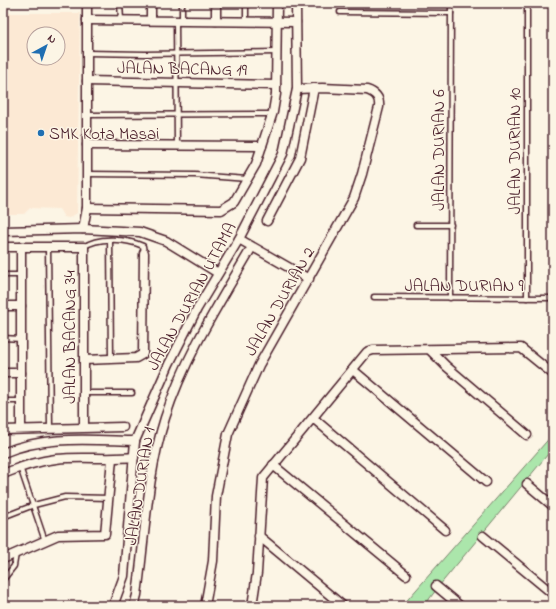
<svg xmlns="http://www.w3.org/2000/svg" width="556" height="609" viewBox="0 0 556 609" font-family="'Indie Flower',sans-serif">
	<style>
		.built { fill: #fce9d4; fill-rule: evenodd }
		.green { fill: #abe6ab; stroke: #7a826b }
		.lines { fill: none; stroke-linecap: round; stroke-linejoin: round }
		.lane-casing { stroke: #4a1f2b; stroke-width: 7 }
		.street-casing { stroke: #4a1f2b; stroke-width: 11 }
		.lane { stroke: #fcf5e5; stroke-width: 4 }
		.street { stroke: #fcf5e5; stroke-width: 8 }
		.poi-dot { fill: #1f6fb2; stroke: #fcf5e5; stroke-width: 1.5 }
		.labels { text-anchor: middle; stroke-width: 3; stroke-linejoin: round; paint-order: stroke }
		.street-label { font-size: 17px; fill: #4a1f2b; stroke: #fcf5e5 }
		.poi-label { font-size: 17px; fill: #4a1f2b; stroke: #fcf5e5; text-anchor: start }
	</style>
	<rect width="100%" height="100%" fill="#fcf5e5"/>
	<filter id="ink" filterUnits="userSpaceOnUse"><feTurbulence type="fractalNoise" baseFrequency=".025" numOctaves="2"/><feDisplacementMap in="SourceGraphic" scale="8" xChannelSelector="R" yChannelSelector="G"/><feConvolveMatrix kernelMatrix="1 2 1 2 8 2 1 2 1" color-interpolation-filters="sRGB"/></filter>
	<g filter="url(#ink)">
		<path class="built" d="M3,13H80L77,213L69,218L64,217L59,209L30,208L24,214H3ZM34,34H58V58H34Z"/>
		<polygon class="green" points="553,434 553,448 439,586 424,606 402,606"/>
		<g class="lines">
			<defs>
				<g id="lane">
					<polyline points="120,3 121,20"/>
					<polyline points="182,3 182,20"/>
					<polyline points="246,3 246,21"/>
					<polyline points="527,3 527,298"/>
					<polyline points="340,12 451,13"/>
					<polyline points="176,21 177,145"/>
					<polyline points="87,53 145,54 276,52"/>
					<polyline points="87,115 272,114"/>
					<polyline points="87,174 195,175 247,179"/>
					<polyline points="416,225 451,225"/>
					<polyline points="110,240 111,359"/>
					<polyline points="48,247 50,427"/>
					<path d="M84,247C98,236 127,239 143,246L144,253"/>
					<polyline points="3,275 21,275"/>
					<polyline points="374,297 553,298"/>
					<polyline points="450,298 451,3"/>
					<polyline points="3,338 21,339"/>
					<polyline points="84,393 132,393"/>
					<polyline points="3,401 21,401"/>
					<polyline points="20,467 45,541"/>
					<polyline points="3,517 34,505 65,497 109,498"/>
					<polyline points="3,580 14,566 16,554"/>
				</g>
				<g id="street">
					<polyline points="87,20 296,22"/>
					<polyline points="151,20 151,3"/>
					<polyline points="216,21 216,3"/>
					<polyline points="87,81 276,85"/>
					<polyline points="87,145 262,146"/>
					<polyline points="87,208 221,210 234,202 256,164 273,112 276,94 277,3"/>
					<polyline points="267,221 300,158 314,88"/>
					<polyline points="83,229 87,208 87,3"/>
					<polyline points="3,231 83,229 140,232 166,241 218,273"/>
					<polyline points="239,239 309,279"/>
					<polyline points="3,247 84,247 84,426"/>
					<polyline points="21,247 21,428"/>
					<polyline points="3,306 21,306"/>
					<polyline points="430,350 446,366 527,435"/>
					<polyline points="84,360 136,358 143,354 144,253"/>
					<polyline points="353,370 486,482"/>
					<polyline points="3,373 21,373"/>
					<polyline points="313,418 445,530"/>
					<polyline points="3,430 123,427"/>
					<path d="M3,453C45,435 90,440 135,441"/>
					<polyline points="273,465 406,575"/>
					<path d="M3,474C20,467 38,461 56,459C82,456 108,460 134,457"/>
					<polyline points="527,484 553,506"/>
					<polyline points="259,536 343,606"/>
					<polyline points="483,536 553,594"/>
					<polyline points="3,559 58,535 105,534 112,459"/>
					<polyline points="436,586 460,606"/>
					<polyline points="113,606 124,576 135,441 169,364 197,309 239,239 283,154 297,89 296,3"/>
					<path d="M134,606L137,595C145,536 147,474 165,418C185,356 220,302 252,247"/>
					<path d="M205,606L213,561L216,496L228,434L259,365L354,198L362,174L379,107C380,98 376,93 367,90L322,88L297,89"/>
					<polyline points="252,606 257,573 263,478 367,352 373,350 521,348 553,374"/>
				</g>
			</defs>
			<use href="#lane" class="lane-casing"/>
			<use href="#street" class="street-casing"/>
			<use href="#lane" class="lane"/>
			<use href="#street" class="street"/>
		</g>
	</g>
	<circle class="poi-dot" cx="41" cy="133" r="4"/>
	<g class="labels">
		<g class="street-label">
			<text transform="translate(182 68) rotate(1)" y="6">JALAN BACANG 19</text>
			<text transform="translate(438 150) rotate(-90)" y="6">JALAN DURIAN 6</text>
			<text transform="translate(514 151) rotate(-90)" y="6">JALAN DURIAN 10</text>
			<text x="464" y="291">JALAN DURIAN 9</text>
			<text transform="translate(191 296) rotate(-61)" y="6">JALAN DURIAN UTAMA</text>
			<text transform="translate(279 301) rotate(-60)" y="6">JALAN DURIAN 2</text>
			<text transform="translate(69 337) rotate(-90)" y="6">JALAN BACANG 34</text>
			<text transform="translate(139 486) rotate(-81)" y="6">JALAN DURIAN 1</text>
		</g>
		<g class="poi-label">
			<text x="49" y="139">SMK Kota Masai</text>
		</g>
	</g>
	<rect width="556" height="609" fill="none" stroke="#fcf5e5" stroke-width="16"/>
	<rect x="8" y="8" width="540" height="593" fill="none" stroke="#4a1f2b" stroke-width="1.5" filter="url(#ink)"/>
	<g transform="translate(46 46) rotate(40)"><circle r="19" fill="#fcf5e5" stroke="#b59f9b"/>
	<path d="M0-3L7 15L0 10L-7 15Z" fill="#1f6fb2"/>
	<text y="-6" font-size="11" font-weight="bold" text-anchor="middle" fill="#4a1f2b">N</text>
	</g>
</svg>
